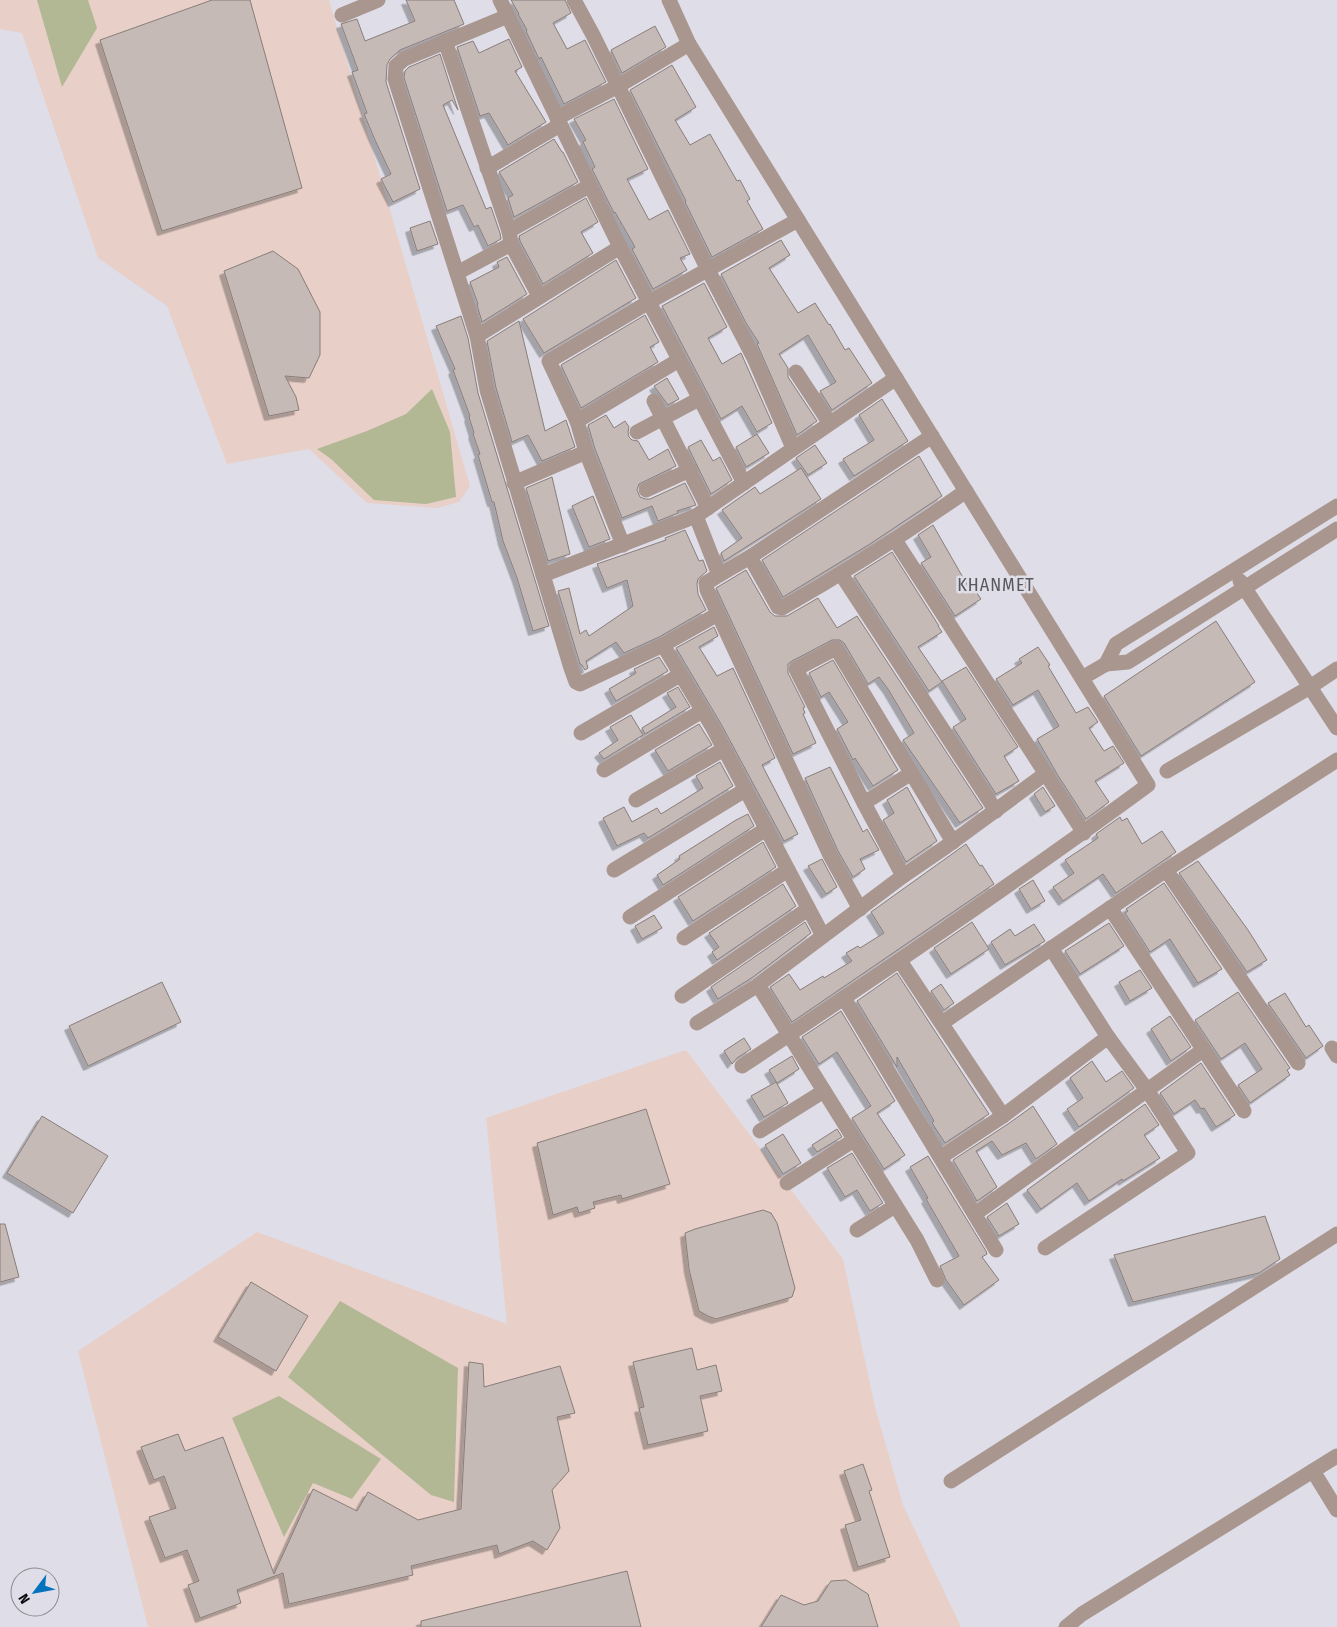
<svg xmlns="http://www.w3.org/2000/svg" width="1337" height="1627" viewBox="0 0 1337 1627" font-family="'Fira Sans Condensed',sans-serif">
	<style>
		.commercial { fill: #e8cfc7 }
		.green { fill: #b2b894 }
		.building { fill: #c6bab7; stroke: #887d7a; filter: url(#shadow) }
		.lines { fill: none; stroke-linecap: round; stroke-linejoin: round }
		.minor { stroke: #a9968f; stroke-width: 15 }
		.tertiary { stroke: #a9968f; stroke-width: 15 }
		.labels { text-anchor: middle; stroke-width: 5; stroke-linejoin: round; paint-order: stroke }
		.neighbourhood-label { font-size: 18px; letter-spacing: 1px; fill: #58575f; stroke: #dfdee8 }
	</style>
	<defs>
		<filter id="shadow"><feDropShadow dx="-4.5" dy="4.5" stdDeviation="0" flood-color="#0004"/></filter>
	</defs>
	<rect width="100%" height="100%" fill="#dfdee8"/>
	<g class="commercial">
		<polygon points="0,0 329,0 470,486 459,502 437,508 367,503 309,449 227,464 167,306 98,258 22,33 0,29"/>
		<polygon points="686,1050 843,1259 875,1407 903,1505 961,1627 148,1627 78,1351 257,1232 507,1324 486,1118"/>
	</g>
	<g class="green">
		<polygon points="37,0 88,0 97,28 62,87"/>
		<polygon points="432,389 450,432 456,497 426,504 374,500 331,459 317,449 367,431 406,414"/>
		<polygon points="340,1301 458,1368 454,1502 431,1495 288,1377"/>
		<polygon points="279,1396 381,1459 352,1499 313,1483 284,1537 232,1418"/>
	</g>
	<g class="building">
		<polygon points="212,0 250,0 302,188 162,231 100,40"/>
		<polygon points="406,0 454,0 464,24 400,50 390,59 387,65 386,82 420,189 393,202 381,179 391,174 375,140 364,114 367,113 352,72 358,70 341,24 357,19 365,41 415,21"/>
		<polygon points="511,0 565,0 571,13 553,23 567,49 585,40 606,82 564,104 541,57 539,59 526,31 527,30 518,14 519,14"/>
		<polygon points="655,26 666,47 622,73 611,50"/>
		<polygon points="509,39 522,67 515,71 546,122 508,145 489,113 480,116 457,47 473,41 479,53"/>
		<polygon points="440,54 458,110 452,100 443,105 486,209 491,207 500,233 501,239 488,246 478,225 474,227 463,205 447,211 404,78 405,71 409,67"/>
		<polygon points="672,65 696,107 675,120 690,145 710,134 737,181 740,180 750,199 747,201 763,229 712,257 685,202 686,201 630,90"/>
		<polygon points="614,99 648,169 627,179 649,220 668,210 690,254 680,258 687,270 653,289 632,249 635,247 615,212 614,213 592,169 595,167 583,142 586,140 574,119"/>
		<polygon points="554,139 562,152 563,152 578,182 514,217 508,198 513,195 499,172"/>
		<polygon points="586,198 598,222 581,232 593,253 543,284 520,241 519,236"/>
		<polygon points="430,221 438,244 417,251 410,228"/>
		<polygon points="781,240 790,255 769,268 798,313 815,303 829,325 830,324 845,350 849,348 872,383 832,410 820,391 836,382 808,335 779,354 788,368 788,377 817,421 797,435 757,344 759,343 746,323 721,274"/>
		<polygon points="273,251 298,269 320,312 320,355 309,378 285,376 296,397 299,410 269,416 224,271"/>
		<polygon points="507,257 527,294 482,322 477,305 478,304 470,282 499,267 497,262"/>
		<polygon points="616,260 636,298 544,353 523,319"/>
		<polygon points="704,283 727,327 708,338 722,364 741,353 772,423 757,432 742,406 721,419 662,306"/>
		<polygon points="645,315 659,342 650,347 658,362 581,408 561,365"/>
		<polygon points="461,316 468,338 478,393 549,626 533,631 517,578 503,541 494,502 492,502 478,455 480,454 473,434 474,433 469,417 470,416 453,370 455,369 436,326"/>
		<polygon points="519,321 545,431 566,420 575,447 542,461 528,435 512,442 496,388 487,341"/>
		<polygon points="667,378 679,399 668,405 654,386"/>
		<polygon points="882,399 908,441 854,476 843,459 874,440 859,415"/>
		<polygon points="606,415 614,428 625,421 629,427 628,432 629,437 632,440 638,441 649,460 668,449 676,466 639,484 637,490 640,497 645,499 650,499 685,483 696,505 677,511 678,513 658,521 652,506 622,518 595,449 588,425"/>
		<polygon points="757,434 769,453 746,467 736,447"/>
		<polygon points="701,440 713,461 720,457 732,480 711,494 688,447"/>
		<polygon points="815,445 827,463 808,475 796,458"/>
		<polygon points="919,456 942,496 870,544 783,597 762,560"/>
		<polygon points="801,468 821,499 724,561 721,553 742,538 722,510 755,487 760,494"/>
		<polygon points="552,477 570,554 548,561 526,488"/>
		<polygon points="593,496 610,539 589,547 572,506"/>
		<polygon points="933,525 969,588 972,586 981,599 955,616 921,563 931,557 918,535"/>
		<polygon points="685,530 699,561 703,560 707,571 698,579 697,584 698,594 706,610 659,637 624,653 616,642 586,661 588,668 585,670 581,664 580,664 558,591 569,588 580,634 586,630 589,636 633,606 627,580 607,588 597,564 666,540 665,538"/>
		<polygon points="892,552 939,626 938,626 942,632 918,647 942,682 929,691 854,576"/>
		<polygon points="746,570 770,612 775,616 787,616 818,598 837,628 857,616 983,808 960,823 903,740 914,733 888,689 879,677 868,684 844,643 840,640 832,640 792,661 788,664 788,673 805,707 803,708 805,713 803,714 816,743 793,754 716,588"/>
		<polygon points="1216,621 1255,682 1141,756 1104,696"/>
		<polygon points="714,627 718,636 699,647 717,676 733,668 775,758 762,765 798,834 784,841 721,724 676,648"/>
		<polygon points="1038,647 1050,665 1048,666 1076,713 1088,707 1098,722 1089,728 1104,751 1113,746 1124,763 1095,781 1109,802 1086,819 1057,774 1037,739 1059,726 1038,690 1013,705 996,679 1022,663 1019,659"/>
		<polygon points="659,657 668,671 616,701 609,689 636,673 634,669"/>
		<polygon points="833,660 898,770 873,786 855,758 853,760 837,729 848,722 829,692 821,697 809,673"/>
		<polygon points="966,667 1018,747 1004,756 1019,781 996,794 953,727 966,719 942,681"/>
		<polygon points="678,687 690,707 645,734 642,728 676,707 667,693"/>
		<polygon points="631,715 643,735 604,759 599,753 618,740 610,727"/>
		<polygon points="699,724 712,745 668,771 655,750"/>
		<polygon points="720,762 733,786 648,838 644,833 617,846 603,818 624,807 632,822 657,808 661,814 703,788 696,776"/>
		<polygon points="830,767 863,832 867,829 879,850 860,859 865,869 853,877 838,851 805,778"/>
		<polygon points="907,787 937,841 906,862 883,820 894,813 887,800"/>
		<polygon points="1043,787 1055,806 1045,812 1034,794"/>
		<polygon points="748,814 754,826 663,885 657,875 680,859 679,856 736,820"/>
		<polygon points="1120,817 1122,821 1127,818 1142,844 1162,831 1176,852 1116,893 1103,874 1063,901 1053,887 1074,873 1065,860 1098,838 1096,834"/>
		<polygon points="763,842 776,867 693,921 678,897"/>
		<polygon points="966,844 980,866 982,865 994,884 792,1022 770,987 789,974 800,990 823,976 824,978 852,961 846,953 858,946 860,948 884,933 871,912"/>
		<polygon points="822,859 837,887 826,894 808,866"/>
		<polygon points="1198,861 1248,930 1267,960 1247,972 1179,873"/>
		<polygon points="1033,880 1045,901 1031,909 1019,889"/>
		<polygon points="1164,883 1222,969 1198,983 1170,939 1150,952 1125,913 1128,911 1126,909"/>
		<polygon points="783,884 796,906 717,960 712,952 719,947 709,933"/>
		<polygon points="654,915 662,928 642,939 635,926"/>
		<polygon points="805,922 811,933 753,977 718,999 711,987"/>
		<polygon points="972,922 989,949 951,974 934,948"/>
		<polygon points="1109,923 1124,946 1080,974 1065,951"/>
		<polygon points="1034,924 1045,941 1005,965 991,942 1010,929 1015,936"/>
		<polygon points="1140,970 1152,988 1130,1001 1119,982"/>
		<polygon points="897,973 989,1114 945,1143 932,1123 934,1121 897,1057 897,1067 857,1001"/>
		<polygon points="162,982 181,1022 88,1066 69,1026"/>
		<polygon points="941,984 954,1003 944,1010 931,991"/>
		<polygon points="1238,992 1290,1068 1287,1070 1290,1075 1250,1103 1238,1085 1262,1069 1245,1043 1221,1059 1195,1020"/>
		<polygon points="1285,993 1306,1027 1309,1025 1323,1046 1306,1058 1268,1003"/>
		<polygon points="841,1011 895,1101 877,1113 905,1155 884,1169 852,1118 871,1106 837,1052 819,1064 802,1037"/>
		<polygon points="1170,1016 1191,1047 1171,1061 1151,1029"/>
		<polygon points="744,1038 751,1049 737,1058 732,1064 724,1051"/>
		<polygon points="792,1056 799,1069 777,1083 769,1070"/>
		<polygon points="1092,1061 1106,1082 1122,1071 1134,1088 1079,1127 1067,1109 1083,1098 1070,1078"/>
		<polygon points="1201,1063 1235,1115 1216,1127 1204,1108 1201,1109 1195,1100 1174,1114 1160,1093"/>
		<polygon points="776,1082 788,1103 764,1117 751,1096"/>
		<polygon points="1145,1104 1159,1125 1144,1135 1160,1158 1123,1181 1122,1179 1089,1201 1077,1183 1041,1209 1027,1190"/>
		<polygon points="1033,1106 1057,1144 1036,1159 1026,1143 1002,1155 992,1141 976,1151 997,1187 977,1201 953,1160 1008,1124"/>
		<polygon points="646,1109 670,1184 622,1199 621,1195 593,1202 595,1208 579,1213 577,1207 553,1215 537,1143"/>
		<polygon points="42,1116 108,1156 73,1213 7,1173"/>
		<polygon points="837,1129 842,1137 817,1152 812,1145"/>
		<polygon points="783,1134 801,1163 783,1174 765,1145"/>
		<polygon points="852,1153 883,1203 870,1211 857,1190 845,1197 827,1168"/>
		<polygon points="928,1156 986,1251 987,1254 982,1257 999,1280 964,1305 946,1280 940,1266 959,1256 926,1199 928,1198 910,1167"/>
		<polygon points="1007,1203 1019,1224 999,1236 987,1217"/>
		<polygon points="763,1210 771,1213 777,1223 795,1288 792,1297 716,1319 708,1316 699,1311 689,1269 685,1233 695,1229"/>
		<polygon points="1265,1216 1280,1259 1259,1273 1133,1302 1114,1255"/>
		<polygon points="0,1224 5,1224 19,1277 0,1282"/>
		<polygon points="251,1282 308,1316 276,1371 218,1337"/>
		<polygon points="692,1348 697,1370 716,1365 722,1391 700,1396 708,1431 648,1445 639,1408 644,1407 633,1362"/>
		<polygon points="469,1362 483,1364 484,1387 560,1366 575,1413 557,1417 569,1471 552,1490 560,1528 547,1550 533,1541 499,1554 497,1545 411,1566 413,1575 289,1604 283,1573 237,1590 241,1603 200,1618 188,1585 199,1581 187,1550 165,1558 149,1517 176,1508 164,1476 154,1480 141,1447 178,1434 185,1451 223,1437 274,1574 313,1489 357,1511 368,1492 418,1520 461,1509"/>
		<polygon points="863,1464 872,1490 869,1491 890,1557 858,1567 845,1525 861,1520 844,1471"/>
		<polygon points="627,1571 641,1627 421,1627 421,1621"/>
		<polygon points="846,1580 868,1594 878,1627 761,1627 781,1595 804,1605 818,1601 831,1581"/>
	</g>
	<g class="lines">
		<g class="minor">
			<polyline points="500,0 620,247 744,483"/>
			<polyline points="574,0 593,35 708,270 754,358 793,448"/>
			<path d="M669,0L689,44L1148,785C1015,883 879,975 742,1066"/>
			<polyline points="342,15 378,0"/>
			<polyline points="508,16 404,59 396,66 395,79 477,336 620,247"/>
			<polyline points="445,41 509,231 511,244 457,273"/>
			<polyline points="557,118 618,86 689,44"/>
			<polyline points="487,168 560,125"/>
			<polyline points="509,231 589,186"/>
			<polyline points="511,244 539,296"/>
			<polyline points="477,336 487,390 543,575 696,516"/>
			<polyline points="796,372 829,422"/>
			<polyline points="654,401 708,508"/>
			<polyline points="577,421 549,361 649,302 798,220"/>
			<polyline points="637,432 699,399"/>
			<polyline points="514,483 586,452"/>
			<polyline points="646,490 690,470"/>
			<polyline points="895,540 1084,833"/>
			<polyline points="623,545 586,452 577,421 679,360"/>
			<path d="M750,557L778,607L782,608C845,572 906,533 966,491"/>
			<polyline points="841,574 996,811"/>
			<polyline points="543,575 571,668 576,682 580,684 663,645"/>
			<polyline points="719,575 750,557 932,436"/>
			<polyline points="718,614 663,645 713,728 823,936"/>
			<polyline points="1082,678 1106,664"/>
			<polyline points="581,733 680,675"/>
			<polyline points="604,770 702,711"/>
			<polyline points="1167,771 1310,687 1337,669"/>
			<polyline points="636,800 724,749"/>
			<polyline points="864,803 910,774"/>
			<polyline points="614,870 745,790"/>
			<polyline points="1166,870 1298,1063"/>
			<polyline points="903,876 864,803 796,669 836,648 953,842"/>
			<polyline points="1110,908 1244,1111"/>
			<polyline points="860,909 830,855 707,590 706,583 719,575 696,516 896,378"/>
			<polyline points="630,917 766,829"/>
			<polyline points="684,938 788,870"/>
			<polyline points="900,961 1003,1116"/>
			<polyline points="758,985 917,1240 937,1280"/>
			<polyline points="682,996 808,909"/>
			<polyline points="844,998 996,1250"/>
			<polyline points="697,1023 758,985 903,876 947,846 1045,774"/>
			<polyline points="942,1023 1166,870 1337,760"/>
			<polyline points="1332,1048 1337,1056"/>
			<polyline points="760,1131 824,1091"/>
			<polyline points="941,1157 1003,1116 1108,1037"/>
			<polyline points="787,1183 854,1140"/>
			<polyline points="975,1214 1203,1050"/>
			<polyline points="857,1230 895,1206"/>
			<polyline points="1045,1248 1188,1153 1147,1090 1108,1037 1051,948"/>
			<polyline points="1313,1471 1337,1510"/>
			<polyline points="951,1481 1337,1234"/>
			<polyline points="1066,1627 1082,1614 1337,1456"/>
		</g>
		<g class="tertiary">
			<polyline points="1240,581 1337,728"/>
			<polyline points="1106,664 1116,644 1337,506"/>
			<polyline points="1106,664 1128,662 1337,529"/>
		</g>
	</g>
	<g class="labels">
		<g class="neighbourhood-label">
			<text x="996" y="591">KHANMET</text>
		</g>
	</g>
	<g transform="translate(35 1592) rotate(238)"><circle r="24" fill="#dfdee8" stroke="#8b8a91"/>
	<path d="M0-4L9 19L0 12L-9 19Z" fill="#0373be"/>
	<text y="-8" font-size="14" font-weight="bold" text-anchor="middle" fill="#0c0c0f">N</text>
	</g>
</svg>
